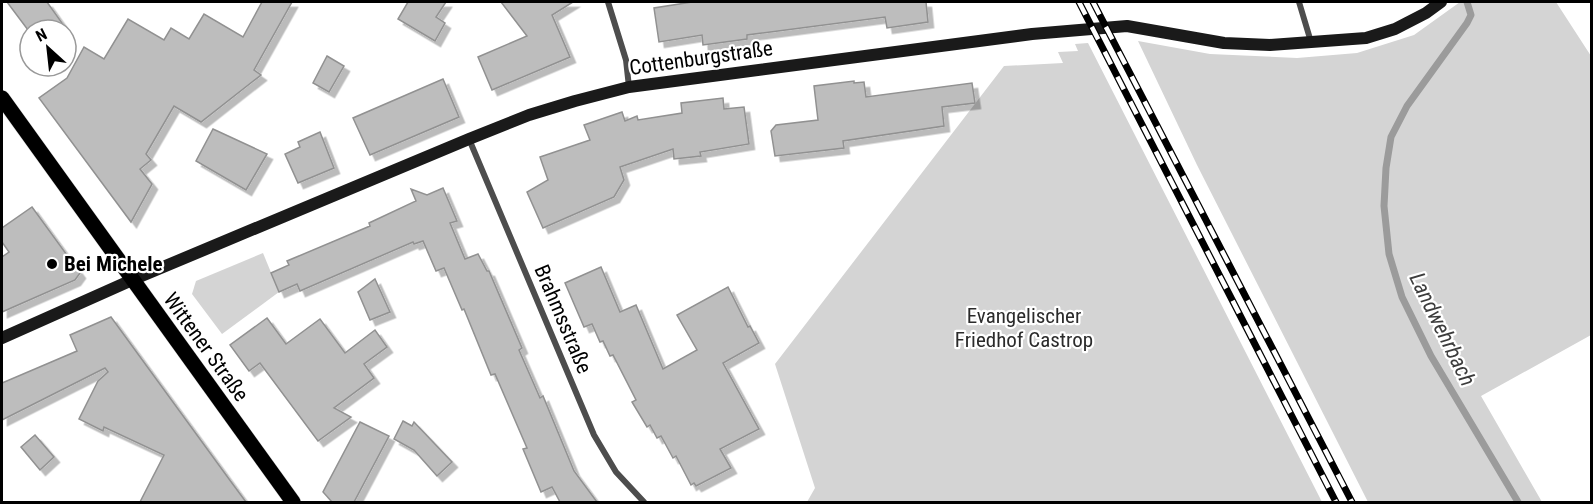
<svg xmlns="http://www.w3.org/2000/svg" width="1593" height="504" viewBox="0 0 1593 504" font-family="'Roboto Condensed',sans-serif">
	<style>
		.green { fill: #d4d4d4 }
		.lines { fill: none; stroke-linecap: round; stroke-linejoin: round }
		.stream { stroke: #9b9b9b; stroke-width: 7 }
		.building { fill: #bdbdbd; stroke: #919191; stroke-width: 1.5; filter: url(#shadow) }
		.primary-casing { stroke: #dbdbdb; stroke-width: 16 }
		.street { stroke: #4d4d4d; stroke-width: 6 }
		.secondary { stroke: #1a1a1a; stroke-width: 12 }
		.primary { stroke: #000; stroke-width: 15 }
		.rail-casing { stroke: #000; stroke-width: 7 }
		.rail { stroke: #fff; stroke-width: 4.5; stroke-dasharray: 14; stroke-linecap: butt }
		.poi-dot { fill: #000; stroke: #fff; stroke-width: 2 }
		.labels { text-anchor: middle; stroke-width: 4.5; stroke-linejoin: round; paint-order: stroke }
		.street-label { font-size: 21px; fill: #000; stroke: #fff }
		.poi-label { font-size: 21px; font-weight: bold; fill: #000; stroke: #fff; text-anchor: start }
		.park-label { font-size: 21px; fill: #2b2b2b; stroke: #fff }
		.water-label { font-size: 22px; font-style: italic; fill: #3c3c3c; stroke: #fff }
	</style>
	<defs>
		<filter id="shadow"><feDropShadow dx="5.5" dy="5.5" stdDeviation="0" flood-color="#0004"/></filter>
	</defs>
	<rect width="100%" height="100%" fill="#fff"/>
	<g class="green">
		<polygon points="1460,2 1556,2 1591,56 1591,335 1481,396 1542,502 1368,502 1197,165 1138,41 1210,54 1297,58 1357,53 1414,35"/>
		<polygon points="1088,43 1322,502 807,502 815,488 775,364 1004,66 1063,63 1058,52 1078,51 1075,44"/>
		<polygon points="263,253 279,292 222,334 192,294 196,281"/>
	</g>
	<g class="lines">
		<polyline class="stream" points="1467,2 1471,15 1467,23 1407,106 1391,137 1386,168 1384,206 1389,254 1402,297 1431,356 1518,502"/>
	</g>
	<g class="building">
		<polygon points="7,2 47,2 62,23 53,30 28,30"/>
		<polygon points="262,2 292,2 254,70 261,75 201,122 174,106 146,154 151,160 140,169 152,184 131,222 39,98 67,78 84,47 104,59 128,19 164,40 171,28 189,39 204,14 243,37"/>
		<polygon points="408,2 446,2 436,17 445,23 435,41 398,19"/>
		<polygon points="501,2 573,2 552,15 570,57 492,90 478,57 527,36"/>
		<polygon points="692,2 926,2 928,22 887,28 885,17 747,35 747,39 703,45 702,35 659,42 654,8"/>
		<polygon points="327,56 344,66 329,92 313,83"/>
		<polygon points="443,79 459,117 370,155 353,118"/>
		<polygon points="854,81 854,83 864,82 866,97 972,83 975,103 942,107 944,126 843,141 844,148 775,156 771,131 776,125 818,120 814,86"/>
		<polygon points="723,98 724,109 744,107 749,144 700,152 701,156 674,159 673,149 620,167 624,180 614,197 543,228 527,192 548,180 540,157 590,140 584,125 622,112 625,121 637,116 638,120 682,113 681,103"/>
		<polygon points="213,129 267,154 246,190 196,161"/>
		<polygon points="320,132 334,168 298,183 285,154 300,147 298,142"/>
		<polygon points="443,188 457,221 450,223 465,259 478,254 487,271 489,271 522,348 519,350 540,398 543,396 574,471 597,502 560,502 552,487 541,492 523,449 527,448 495,374 491,375 464,309 462,310 444,268 436,271 423,241 414,244 413,242 300,291 297,284 279,292 271,273 289,265 287,261 370,226 369,223 416,201 411,189 427,195"/>
		<polygon points="32,207 80,273 75,280 2,312 2,257 9,252 2,242 2,228"/>
		<polygon points="601,267 620,312 636,305 663,369 697,350 677,315 728,287 748,327 750,326 759,343 723,363 759,429 720,449 731,468 696,486 694,483 691,485 676,456 673,458 661,436 657,438 650,425 647,427 632,402 636,400 613,355 610,356 603,341 600,342 592,324 584,327 565,283"/>
		<polygon points="375,279 390,312 370,320 358,292"/>
		<polygon points="111,317 229,479 246,502 140,502 164,455 104,427 103,431 79,419 98,381 108,372 105,368 2,420 2,383 77,351 70,335"/>
		<polygon points="267,318 286,344 320,319 345,353 375,330 387,347 364,364 374,378 334,408 351,417 318,441 260,363 249,371 230,345"/>
		<polygon points="403,421 412,426 414,422 452,462 437,476 414,450 394,439"/>
		<polygon points="360,422 389,436 354,502 332,502 323,492"/>
		<polygon points="35,435 54,457 40,470 21,447"/>
	</g>
	<g class="lines">
		<defs>
			<polyline id="primary" points="2,98 293,502"/>
		</defs>
		<use href="#primary" class="primary-casing"/>
		<g class="street">
			<polyline points="608,2 626,60 629,87"/>
			<polyline points="1299,2 1311,42"/>
			<polyline points="469,139 594,435 616,472 644,502"/>
		</g>
		<polyline class="secondary" points="2,338 132,280 469,139 529,115 575,101 629,87 1032,34 1127,26 1224,43 1270,45 1366,38 1395,29 1426,13 1441,2"/>
		<use href="#primary" class="primary"/>
		<defs>
			<g id="rail">
				<polyline points="1079,2 1336,502"/>
				<polyline points="1093,2 1352,502"/>
			</g>
		</defs>
		<use href="#rail" class="rail-casing"/>
		<use href="#rail" class="rail"/>
	</g>
	<circle class="poi-dot" cx="52" cy="264" r="6"/>
	<g class="labels">
		<g class="street-label">
			<text transform="translate(701 58) rotate(-8)" y="7">Cottenburgstraße</text>
			<text transform="translate(563 319) rotate(67)" y="7">Brahmsstraße</text>
			<text transform="translate(206 347) rotate(54)" y="7">Wittener Straße</text>
		</g>
		<g class="poi-label">
			<text x="64" y="271">Bei Michele</text>
		</g>
		<g class="park-label">
			<text x="1024" y="323">Evangelischer<tspan x="1024" dy="24">Friedhof Castrop</tspan></text>
		</g>
		<g class="water-label">
			<text transform="translate(1443 329) rotate(64)" y="8">Landwehrbach</text>
		</g>
	</g>
	<rect width="1593" height="504" fill="none" stroke="#000000" stroke-width="6"/>
	<g transform="translate(48 48) rotate(333)"><circle r="28" fill="#ffffff" stroke="#999999" stroke-width="1.5"/>
	<path d="M0-4.5L10 22L0 15L-10 22Z" fill="#000000"/>
	<text y="-9" font-size="16" font-weight="bold" text-anchor="middle" fill="#000000">N</text>
	</g>
</svg>
